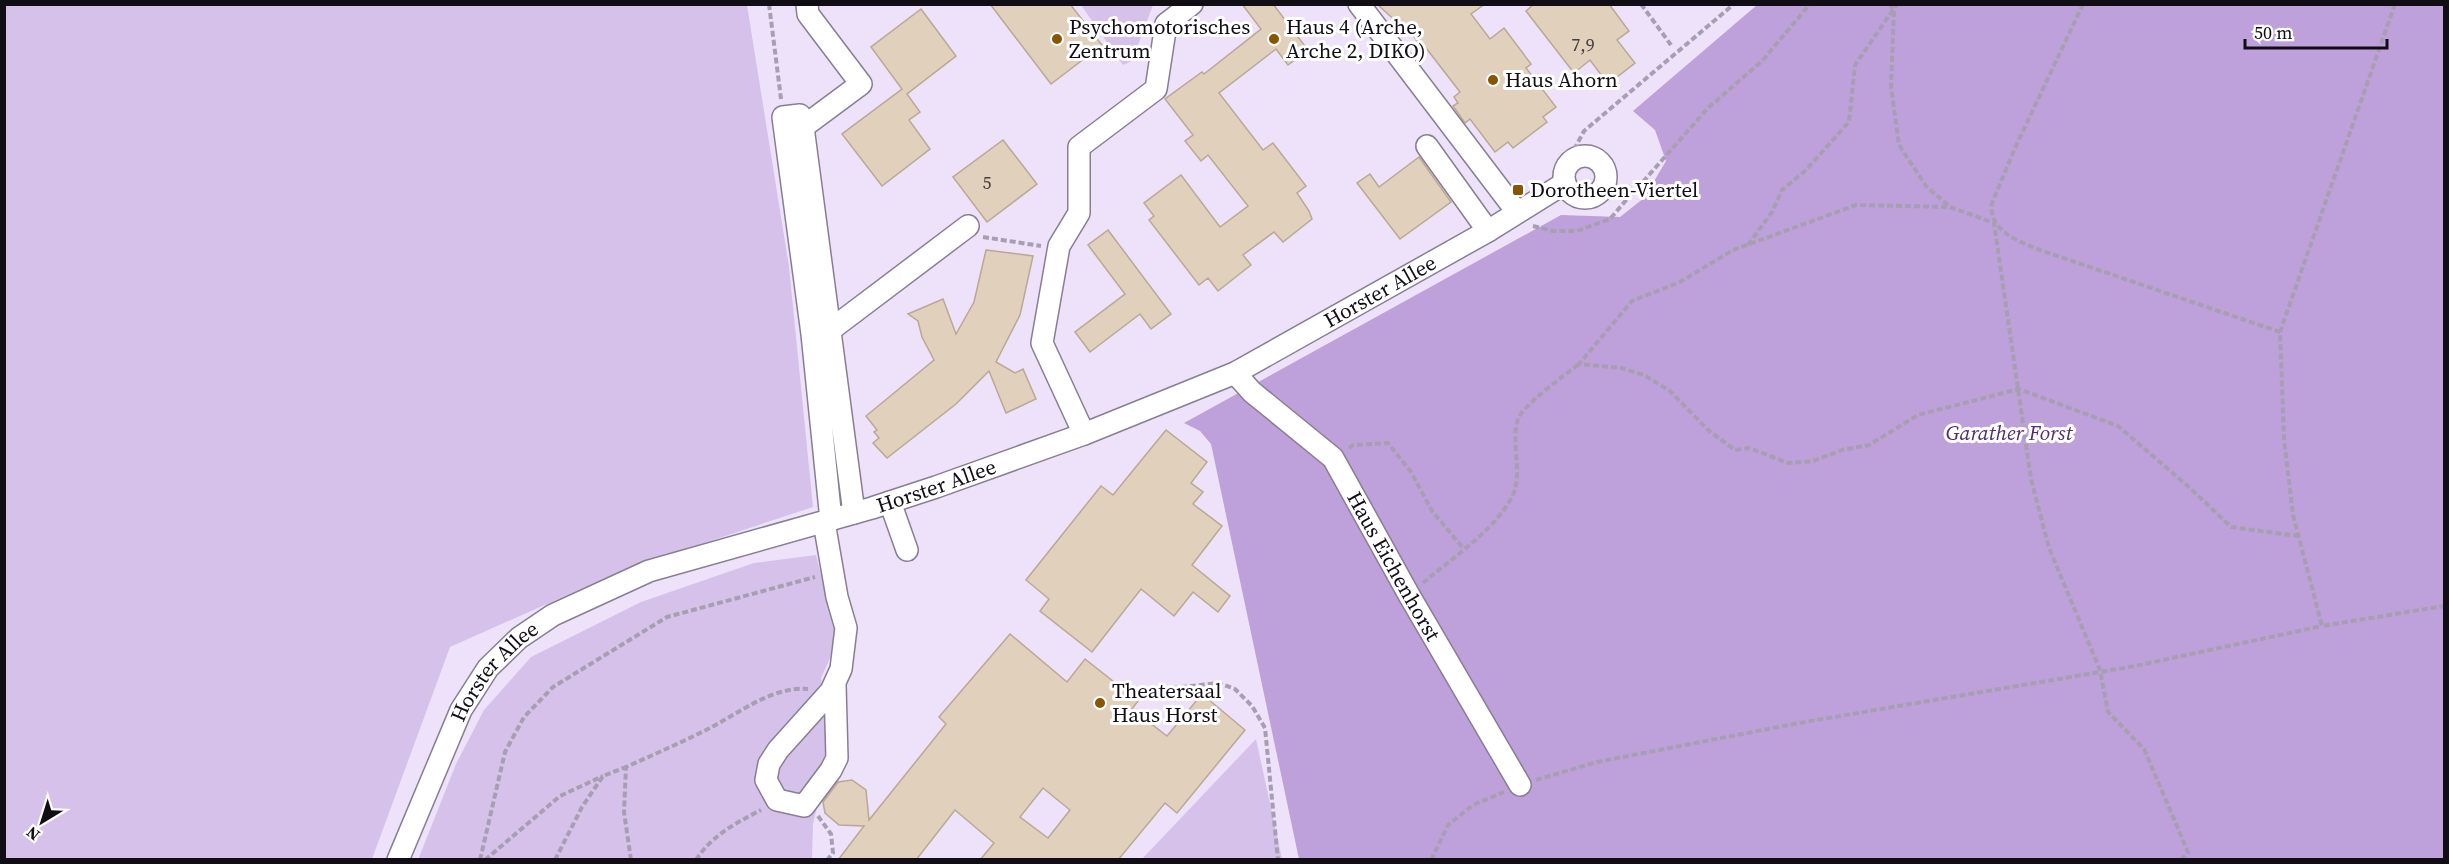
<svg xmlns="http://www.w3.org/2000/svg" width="2449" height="864" viewBox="0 0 2449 864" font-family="'Source Serif 4',serif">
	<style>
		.green { fill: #d5c1ea }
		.forest { fill: #bea0db }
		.building { fill: #e1d0bc; stroke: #b9a895; stroke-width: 1.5; fill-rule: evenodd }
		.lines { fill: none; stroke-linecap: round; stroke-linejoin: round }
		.minor-casing { stroke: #887e92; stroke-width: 24 }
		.path { stroke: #a79fb1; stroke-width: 4; stroke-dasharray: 6 3; stroke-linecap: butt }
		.minor { stroke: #fff; stroke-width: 21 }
		.poi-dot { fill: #850; stroke: #fff; stroke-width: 2 }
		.labels { text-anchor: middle; stroke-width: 6; stroke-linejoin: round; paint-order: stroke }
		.number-label { font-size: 18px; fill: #453e3f }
		.poi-label { font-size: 21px; fill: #110d15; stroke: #fff; text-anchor: start }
		.street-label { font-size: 21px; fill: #110d15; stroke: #fff }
		.park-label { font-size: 21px; font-style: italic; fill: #512b70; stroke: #fff }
	</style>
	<rect width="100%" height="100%" fill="#ede2f9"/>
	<g class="green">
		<polygon points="5,4 747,5 789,267 813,507 695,546 648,559 450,647 372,859 5,859"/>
		<polygon points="1081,5 1153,5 1132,61 1123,65"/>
		<polygon points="816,555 835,631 830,658 821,678 827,719 828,761 813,824 812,859 418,860 456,764 484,710 531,657 641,602 754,563"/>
		<polygon points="1256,739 1282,859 1142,859"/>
	</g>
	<polygon class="forest" points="1757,5 2444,5 2444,859 1299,859 1211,444 1200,431 1184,423 1561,215 1620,217 1644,198 1666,161 1655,130 1633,111"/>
	<g class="building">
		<polygon points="990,4 1070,4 1102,45 1051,84"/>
		<polygon points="1242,4 1273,4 1308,50 1288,65 1276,49 1219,93 1263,150 1273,143 1306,186 1297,193 1309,211 1312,219 1283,242 1274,232 1243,255 1251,265 1218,291 1208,278 1199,285 1149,220 1154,216 1144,203 1181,175 1220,227 1248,206 1208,155 1201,161 1185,141 1193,135 1165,99 1202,72 1204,74 1261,29"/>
		<polygon points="1377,4 1485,4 1471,14 1490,39 1504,28 1531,64 1526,68 1556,107 1543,117 1547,122 1513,148 1508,142 1495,152 1470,119 1465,123 1453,106 1458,103 1454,97 1460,92 1419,39 1417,41 1403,22 1400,25"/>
		<polygon points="1534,4 1609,4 1629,31 1617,40 1635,63 1608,84 1590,60 1574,73 1526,11"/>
		<polygon points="921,9 956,56 907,94 920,112 909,120 930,149 882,186 842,134 902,89 871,47"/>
		<polygon points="1003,140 1037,184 987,222 953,177"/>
		<polygon points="1419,157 1451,202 1400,239 1357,183 1370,174 1379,187"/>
		<polygon points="1108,230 1171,314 1151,329 1140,314 1090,352 1075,332 1125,294 1088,245"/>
		<polygon points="986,250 1033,256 1020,315 996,362 1015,373 1023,369 1036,399 1006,413 989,371 956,404 887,458 873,443 879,438 874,432 877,430 866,416 934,360 922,337 918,321 908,314 943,299 956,334 974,302"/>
		<polygon points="1166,430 1207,462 1191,483 1203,492 1193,504 1222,526 1192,565 1230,596 1218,612 1193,592 1174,616 1141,589 1092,652 1040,611 1049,599 1026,580 1101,486 1113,495"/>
		<path d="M1010,634L1067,682L1085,659L1138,701L1132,709L1167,736L1202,694L1245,730L1177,813L1165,803L1118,860H980L994,843L955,810L916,860H838L864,826L839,825L825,813L823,802L838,782L852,780L866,790L869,820L946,724L939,717ZM1043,788L1070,810L1048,838L1020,817Z"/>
	</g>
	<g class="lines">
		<defs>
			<g id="minor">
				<polyline points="1359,4 1517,212"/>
				<polyline points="803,127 861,84 808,14 807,4"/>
				<polyline points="1427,146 1488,231"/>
				<circle cx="1585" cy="177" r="21"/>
				<polyline points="819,333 829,331 968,226"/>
				<path id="s1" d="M1235,373L1252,392L1333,458L1409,595L1520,785"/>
				<polyline points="1084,434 1042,343 1059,246 1079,213 1079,147 1156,89 1166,24 1192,4"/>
				<polyline points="890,502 907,550"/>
				<polyline points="831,520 812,334 783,117 800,115 803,127 854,513"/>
				<polyline points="824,522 837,597 846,628 841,669 831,691 778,750 769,764 766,780 777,800 804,806 831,770 837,758 835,685"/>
				<path id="s2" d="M398,860L461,710L488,668L519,638L553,615L649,571L872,508L936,487L1084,434L1235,373L1488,231L1565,183"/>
			</g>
		</defs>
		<use href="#minor" class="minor-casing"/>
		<g class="path">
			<polyline points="769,4 781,99"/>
			<polyline points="1641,4 1671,45"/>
			<polyline points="1889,4 1894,9 1891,87 1899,145 1926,186 1950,207"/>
			<path d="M2083,4L2015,148L1992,203C1988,230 2016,240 2037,249L2280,332"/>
			<polyline points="2395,4 2280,332 2284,439 2293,515 2322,626 2444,606"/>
			<polyline points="1574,159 1576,146 1584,131 1734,4"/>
			<polyline points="1603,187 1634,192 1708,108 1762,61 1810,4"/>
			<polyline points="1533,226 1553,231 1577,231 1610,219 1633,192"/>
			<polyline points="983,237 1041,246"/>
			<polyline points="1748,245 1772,212 1782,190 1805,171 1849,122 1855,65 1897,4"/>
			<polyline points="1349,448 1353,445 1388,443 1411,472 1432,511 1463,548"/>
			<path d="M1423,583C1453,557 1493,532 1512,497C1524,473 1510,443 1518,419C1523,405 1565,375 1579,364"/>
			<polyline points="1163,689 1219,683 1235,689 1252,706 1265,728 1278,860"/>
			<polyline points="1536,780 1597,762 1799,723 2135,666 2322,626"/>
			<polyline points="818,816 831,834 833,853 827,860"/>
			<polyline points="480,860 505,752 524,717 553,687 667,617 815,577"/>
			<polyline points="485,860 560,796 603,776"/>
			<polyline points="555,860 582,807 603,776 626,767"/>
			<path d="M631,860L624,812L626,767C653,755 680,743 706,730C738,714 772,686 808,689"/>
			<path d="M696,860C712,835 736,823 761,810"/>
			<polyline points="1431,860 1448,825 1473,805 1504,792"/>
			<polyline points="2181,860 2188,852 2144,749 2108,712 2100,670 2049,548 2031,479 1994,223 1950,207 1856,205 1733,250 1680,282 1632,301 1579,364 1621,368 1644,375 1670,391 1708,430 1735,450 1749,448 1788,463 1813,461 1842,450 1869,445 1918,415 2019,389 2118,426 2190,488 2231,527 2298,536"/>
		</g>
		<use href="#minor" class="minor"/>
	</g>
	<g class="poi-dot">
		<circle cx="1057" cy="39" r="6"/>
		<circle cx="1274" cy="39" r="6"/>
		<circle cx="1493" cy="80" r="6"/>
		<rect x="1512" y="184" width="12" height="12" rx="3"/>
		<circle cx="1100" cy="703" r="6"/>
	</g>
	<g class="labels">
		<g class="number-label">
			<text x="1583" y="51">7,9</text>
			<text x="987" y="189">5</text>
		</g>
		<g class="poi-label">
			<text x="1069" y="34">Psychomotorisches<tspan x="1069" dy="24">Zentrum</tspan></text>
			<text x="1286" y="34">Haus 4 (Arche,<tspan x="1286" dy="24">Arche 2, DIKO)</tspan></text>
			<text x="1505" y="87">Haus Ahorn</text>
			<text x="1530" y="197">Dorotheen-Viertel</text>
			<text x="1112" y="698">Theatersaal<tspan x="1112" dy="24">Haus Horst</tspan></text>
		</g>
		<g class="street-label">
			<text dy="7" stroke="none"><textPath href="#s2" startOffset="1188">Horster Allee</textPath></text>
			<text dy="7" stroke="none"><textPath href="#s2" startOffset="702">Horster Allee</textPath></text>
			<text dy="7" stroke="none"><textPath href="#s1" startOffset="254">Haus Eichenhorst</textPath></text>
			<text dy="7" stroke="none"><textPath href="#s2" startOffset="214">Horster Allee</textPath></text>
		</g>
		<g class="park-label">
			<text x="2009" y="440">Garather Forst</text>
		</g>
	</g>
	<rect width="2449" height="864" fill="none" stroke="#110d15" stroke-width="12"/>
	<g transform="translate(42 822) rotate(218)" stroke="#ffffff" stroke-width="4.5" paint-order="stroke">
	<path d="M0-4.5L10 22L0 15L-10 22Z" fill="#110d15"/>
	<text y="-9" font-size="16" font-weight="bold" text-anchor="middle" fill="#110d15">N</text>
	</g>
	<path d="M2245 39v9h142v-9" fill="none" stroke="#110d15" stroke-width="3"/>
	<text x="2254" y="39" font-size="18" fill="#110d15" stroke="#ffffff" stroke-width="4.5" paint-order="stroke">50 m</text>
</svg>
